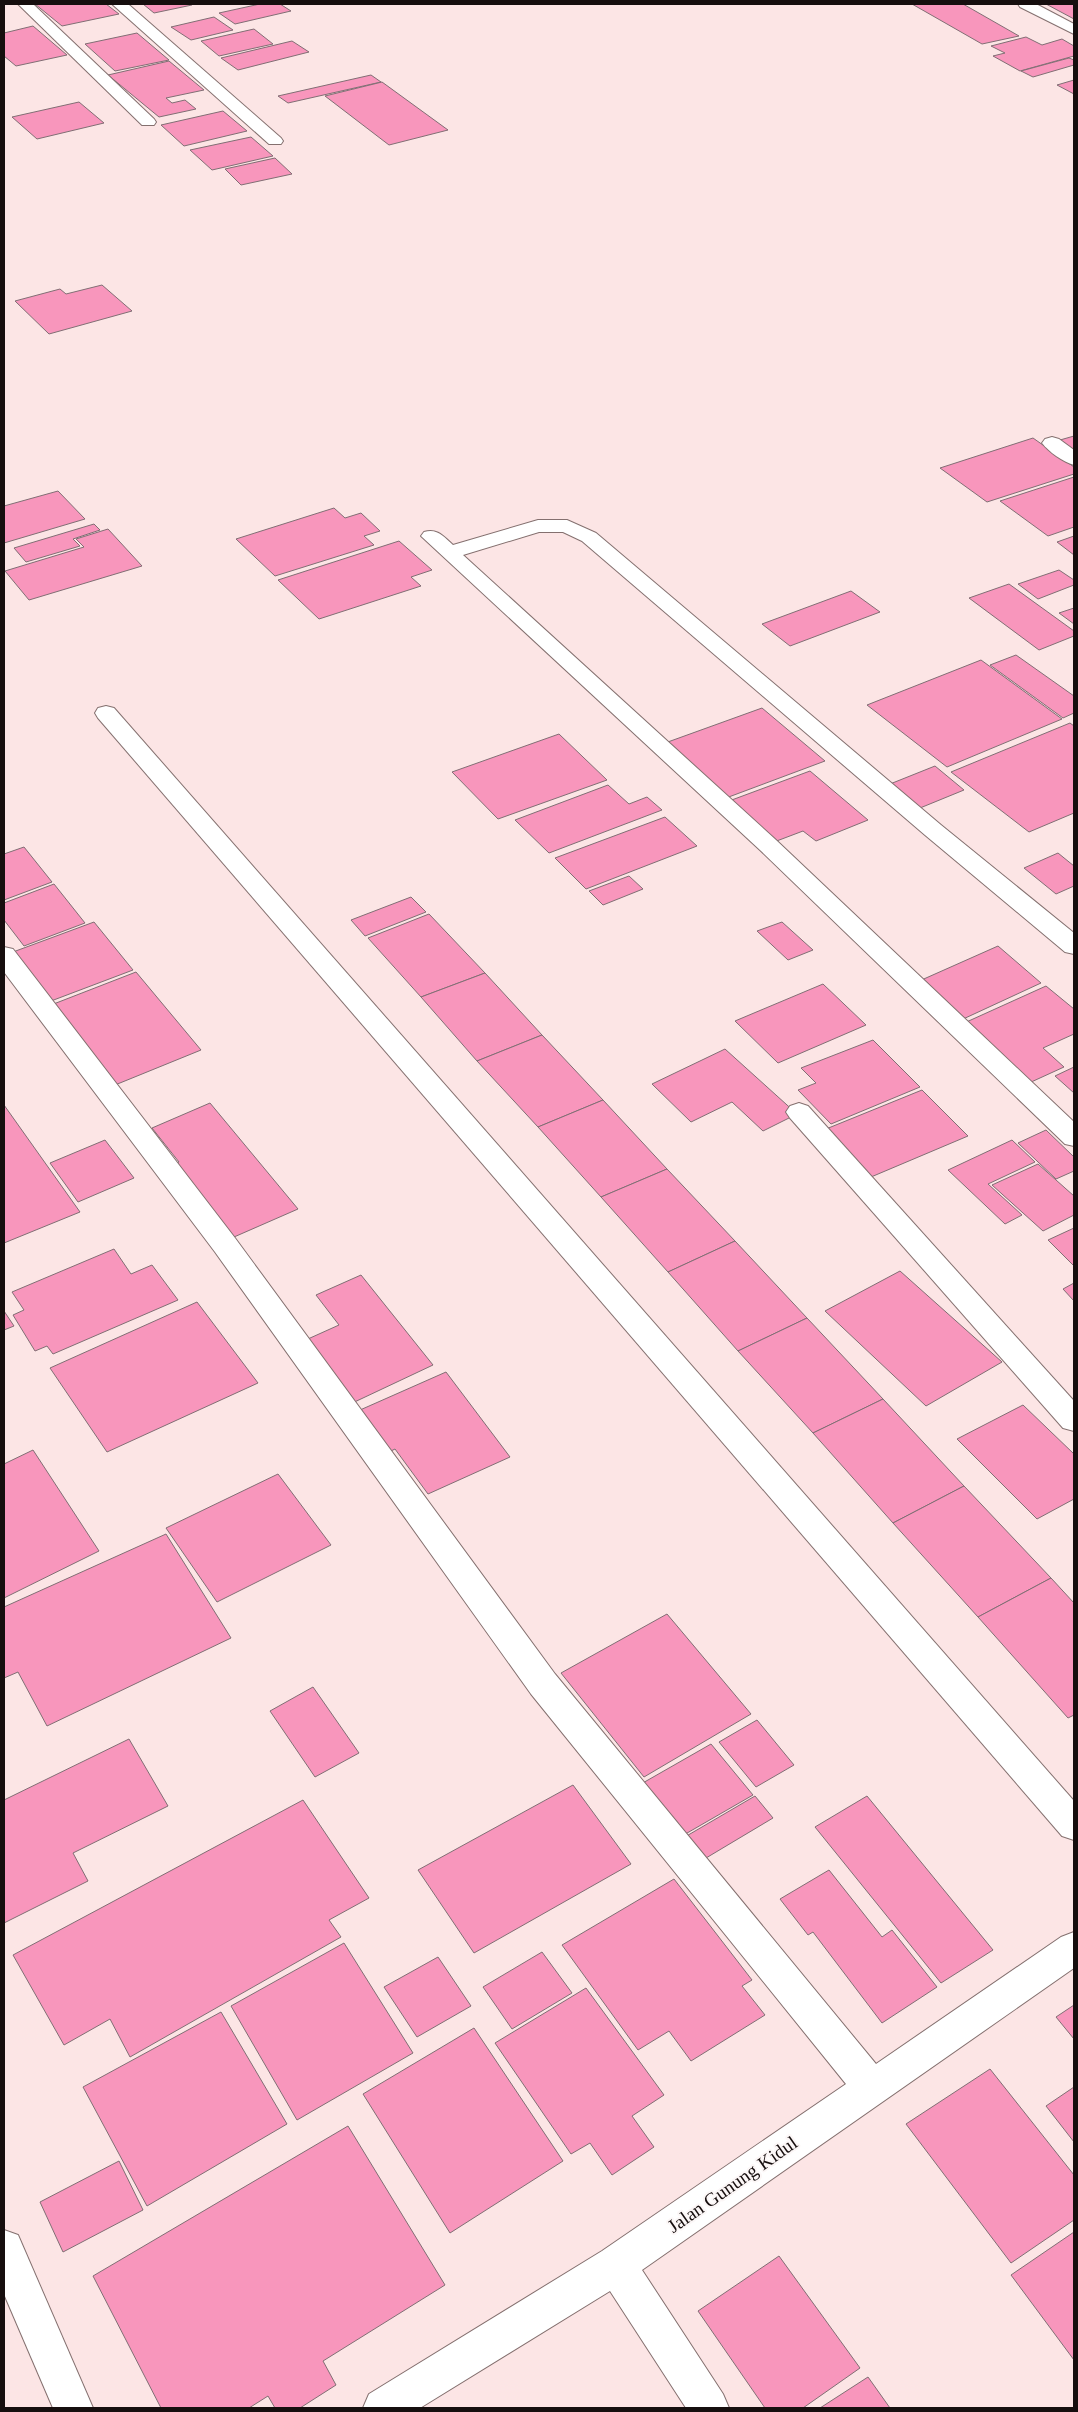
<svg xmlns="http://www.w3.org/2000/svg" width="1078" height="2412" viewBox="0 0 1078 2412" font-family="'Times New Roman',serif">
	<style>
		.building { fill: #f896bc; stroke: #816e74 }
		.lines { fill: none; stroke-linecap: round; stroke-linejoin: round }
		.minor-casing { stroke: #84706f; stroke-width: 2 }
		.minor { fill: #fff; fill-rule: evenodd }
		.labels { text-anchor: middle; stroke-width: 4; stroke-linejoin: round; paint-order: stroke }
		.near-street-label { font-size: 19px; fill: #160e0e; stroke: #fcf7f7 }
	</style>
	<rect width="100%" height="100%" fill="#fce5e5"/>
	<g class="building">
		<polygon points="35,4 106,4 119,14 62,26"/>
		<polygon points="143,4 191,4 192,5 154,13"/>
		<polygon points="260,4 280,4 291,11 235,24 219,13"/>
		<polygon points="912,4 963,4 1019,36 982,44"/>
		<polygon points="1046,4 1074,4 1074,19"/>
		<polygon points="214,17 233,30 191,40 171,27"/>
		<polygon points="33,26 67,55 16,66 4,56 4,33"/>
		<polygon points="254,29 273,44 219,56 201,41"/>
		<polygon points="137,33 169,60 115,71 85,44"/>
		<polygon points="1026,37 1042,45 1062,39 1074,46 1074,56 1020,71 993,56 1005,53 991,46"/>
		<polygon points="292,41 309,52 238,70 221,58"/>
		<polygon points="1069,58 1074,60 1074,65 1033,77 1021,71"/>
		<polygon points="169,61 204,90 166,98 172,103 185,100 196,109 159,117 108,75"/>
		<polygon points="371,75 381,82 288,103 278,96"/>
		<polygon points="1074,80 1074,94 1057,85"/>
		<polygon points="382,82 448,130 389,145 325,96"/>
		<polygon points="79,102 104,123 37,139 12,117"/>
		<polygon points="223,111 247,131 184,146 161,125"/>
		<polygon points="251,137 273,156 212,170 190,150"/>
		<polygon points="275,158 292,174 241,185 225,169"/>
		<polygon points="102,285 132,311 49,334 15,301 60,289 66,294"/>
		<polygon points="1074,436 1074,450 1060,440"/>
		<polygon points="1033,438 1074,467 1074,474 987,502 940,468"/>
		<polygon points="1074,477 1074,527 1048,536 1000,501"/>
		<polygon points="58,491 85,519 4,543 4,506"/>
		<polygon points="334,508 345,518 361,513 380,531 364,536 374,545 275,576 236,539"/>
		<polygon points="94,524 100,530 73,539 80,546 26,562 14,548"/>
		<polygon points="108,529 142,566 29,600 5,571 84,547 76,539"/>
		<polygon points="1074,536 1074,555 1057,542"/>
		<polygon points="399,541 432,570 411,577 421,586 319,619 278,580"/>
		<polygon points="1059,570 1074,580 1074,585 1038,599 1018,584"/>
		<polygon points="1009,584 1074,631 1074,636 1039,650 969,598"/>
		<polygon points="851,591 880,612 790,646 762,624"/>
		<polygon points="1074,608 1074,624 1059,613"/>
		<polygon points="1016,655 1074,696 1074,713 1063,718 990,665"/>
		<polygon points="981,660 1062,719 947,767 867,705"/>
		<polygon points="762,708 825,761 726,798 665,743"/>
		<polygon points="1070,723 1074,726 1074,813 1029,832 951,772"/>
		<polygon points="559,734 607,780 498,819 452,772"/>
		<polygon points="935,766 964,790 920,808 890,784"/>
		<polygon points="810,771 868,820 816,841 803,831 774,842 729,801"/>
		<polygon points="608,785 629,804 647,797 662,810 549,853 515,820"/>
		<polygon points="665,817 697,846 586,889 555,858"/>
		<polygon points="24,847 52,882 4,900 4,854"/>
		<polygon points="1058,853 1074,866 1074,886 1056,894 1024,868"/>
		<polygon points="629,876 643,889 603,905 589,891"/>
		<polygon points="54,884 85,923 24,946 4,920 4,903"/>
		<polygon points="411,897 426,912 365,936 351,920"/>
		<polygon points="429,914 485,973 421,997 368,938"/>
		<polygon points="94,922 133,970 51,1001 13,952"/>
		<polygon points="782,922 813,950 788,960 757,931"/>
		<polygon points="998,946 1041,983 961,1020 917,982"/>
		<polygon points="136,972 201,1050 115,1085 51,1005"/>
		<polygon points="485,973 542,1035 477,1061 421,997"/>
		<polygon points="823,984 866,1025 778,1063 735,1021"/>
		<polygon points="1046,986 1074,1009 1074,1034 1043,1048 1064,1067 1029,1083 962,1024"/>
		<polygon points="542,1035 603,1100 538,1127 477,1061"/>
		<polygon points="873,1040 920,1087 831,1124 798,1090 816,1083 801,1068"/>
		<polygon points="725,1049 797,1114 763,1131 732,1102 691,1122 652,1084"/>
		<polygon points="1074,1067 1074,1093 1055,1076"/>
		<polygon points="922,1090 968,1136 871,1177 826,1129"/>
		<polygon points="603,1100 667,1169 601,1197 538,1127"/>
		<polygon points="210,1103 298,1209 234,1237 203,1197 167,1167 179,1162 152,1128"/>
		<polygon points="4,1105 80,1212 4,1243"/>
		<polygon points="1046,1130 1074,1157 1074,1171 1056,1179 1018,1143"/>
		<polygon points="105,1140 134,1178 78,1202 50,1163"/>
		<polygon points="1012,1140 1035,1162 988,1184 1022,1215 1005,1224 948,1170"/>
		<polygon points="1038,1164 1074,1196 1074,1215 1043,1231 992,1185"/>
		<polygon points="667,1169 735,1241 668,1272 601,1197"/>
		<polygon points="1074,1228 1074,1266 1048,1240"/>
		<polygon points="735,1241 807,1318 738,1351 668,1272"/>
		<polygon points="114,1249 131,1274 152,1265 178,1300 53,1354 47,1346 35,1351 13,1315 24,1310 12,1292"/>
		<polygon points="900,1271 1002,1362 926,1406 825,1311"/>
		<polygon points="361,1275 433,1365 346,1406 299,1343 339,1325 316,1295"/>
		<polygon points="1074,1283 1074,1301 1063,1289"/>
		<polygon points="197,1302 258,1383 107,1452 50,1368"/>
		<polygon points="4,1311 14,1326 4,1330"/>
		<polygon points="807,1318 883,1399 813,1433 738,1351"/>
		<polygon points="446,1372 510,1457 428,1494 395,1449 381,1456 351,1414"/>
		<polygon points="883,1399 964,1486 893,1523 813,1433"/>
		<polygon points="1023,1405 1074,1454 1074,1499 1037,1519 957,1439"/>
		<polygon points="33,1450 99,1551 4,1598 4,1464"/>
		<polygon points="278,1474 331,1545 217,1602 166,1528"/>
		<polygon points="964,1486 1051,1578 978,1617 893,1523"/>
		<polygon points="166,1534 231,1638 47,1726 18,1672 4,1678 4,1607"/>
		<polygon points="1051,1578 1074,1603 1074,1715 1068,1718 978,1617"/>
		<polygon points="667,1614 751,1714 644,1777 561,1673"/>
		<polygon points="313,1687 359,1753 315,1777 270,1711"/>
		<polygon points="757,1720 794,1765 756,1787 719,1742"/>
		<polygon points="129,1739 168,1806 73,1853 88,1881 4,1923 4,1800"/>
		<polygon points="711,1744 753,1795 675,1840 634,1788"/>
		<polygon points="573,1785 631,1864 474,1953 418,1870"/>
		<polygon points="755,1796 773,1818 696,1864 678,1841"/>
		<polygon points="867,1796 993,1950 941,1983 815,1827"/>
		<polygon points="303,1800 369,1898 329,1920 341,1937 130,2057 110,2019 64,2045 13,1955"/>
		<polygon points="829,1870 882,1937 892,1930 937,1987 882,2023 813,1932 808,1935 780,1899"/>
		<polygon points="674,1879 752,1980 742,1986 765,2015 691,2061 669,2031 638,2050 562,1945"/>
		<polygon points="344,1943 413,2053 297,2120 231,2006"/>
		<polygon points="542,1952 572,1993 512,2029 483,1987"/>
		<polygon points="438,1957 471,2006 417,2037 384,1987"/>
		<polygon points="586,1988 664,2095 632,2116 654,2147 612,2175 590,2143 571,2154 495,2043"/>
		<polygon points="1074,2005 1074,2039 1056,2017"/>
		<polygon points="221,2012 287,2124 147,2206 83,2087"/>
		<polygon points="474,2028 563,2161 450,2233 363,2094"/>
		<polygon points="990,2069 1074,2175 1074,2220 1011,2263 906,2124"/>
		<polygon points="1074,2087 1074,2142 1046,2106"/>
		<polygon points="348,2126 445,2285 323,2361 336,2385 300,2408 275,2408 268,2396 249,2408 161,2408 93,2276"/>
		<polygon points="119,2161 143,2210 63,2252 40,2202"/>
		<polygon points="1074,2232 1074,2360 1011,2275"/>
		<polygon points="779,2256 860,2368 803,2408 765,2408 698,2311"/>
		<polygon points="868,2377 890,2408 820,2408"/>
	</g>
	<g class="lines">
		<defs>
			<g id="minor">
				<polygon points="18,4 33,4 154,119 156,122 154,125 142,125"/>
				<polygon points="112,4 128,4 281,138 283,141 281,144 269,144"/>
				<polygon points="1018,4 1036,4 1074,24 1074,34 1020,7"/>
				<path d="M1052,437L1059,439L1074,450V465C1063,462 1049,452 1042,443L1045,439Z"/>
				<path d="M538,520H567L596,533L941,825L1074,933V954L1065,952L925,835L582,541L563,532H539L463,555L776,840L1074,1122V1146L1065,1144L760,850L421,536L424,532C437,528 443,536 453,545Z"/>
				<polygon points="106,706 114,708 1074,1801 1074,1840 1062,1836 98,718 95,713 98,708"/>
				<polygon points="4,947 13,949 235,1238 555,1674 876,2064 1061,1937 1074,1932 1074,1968 642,2270 723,2394 729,2408 686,2408 610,2291 420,2408 363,2408 369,2394 602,2251 846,2084 531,1694 215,1252 4,972"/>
				<polygon points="799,1103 808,1106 1074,1401 1074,1431 1063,1428 790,1118 786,1112 790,1106"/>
				<polygon points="4,2230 18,2235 93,2408 53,2408 4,2294"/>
			</g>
		</defs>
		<use href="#minor" class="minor-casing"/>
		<use href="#minor" class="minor"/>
	</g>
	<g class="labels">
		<g class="near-street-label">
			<text transform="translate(732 2184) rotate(-35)" y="7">Jalan Gunung Kidul</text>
		</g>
	</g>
	<rect width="1078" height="2412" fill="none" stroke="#160e0e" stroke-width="10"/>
</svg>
